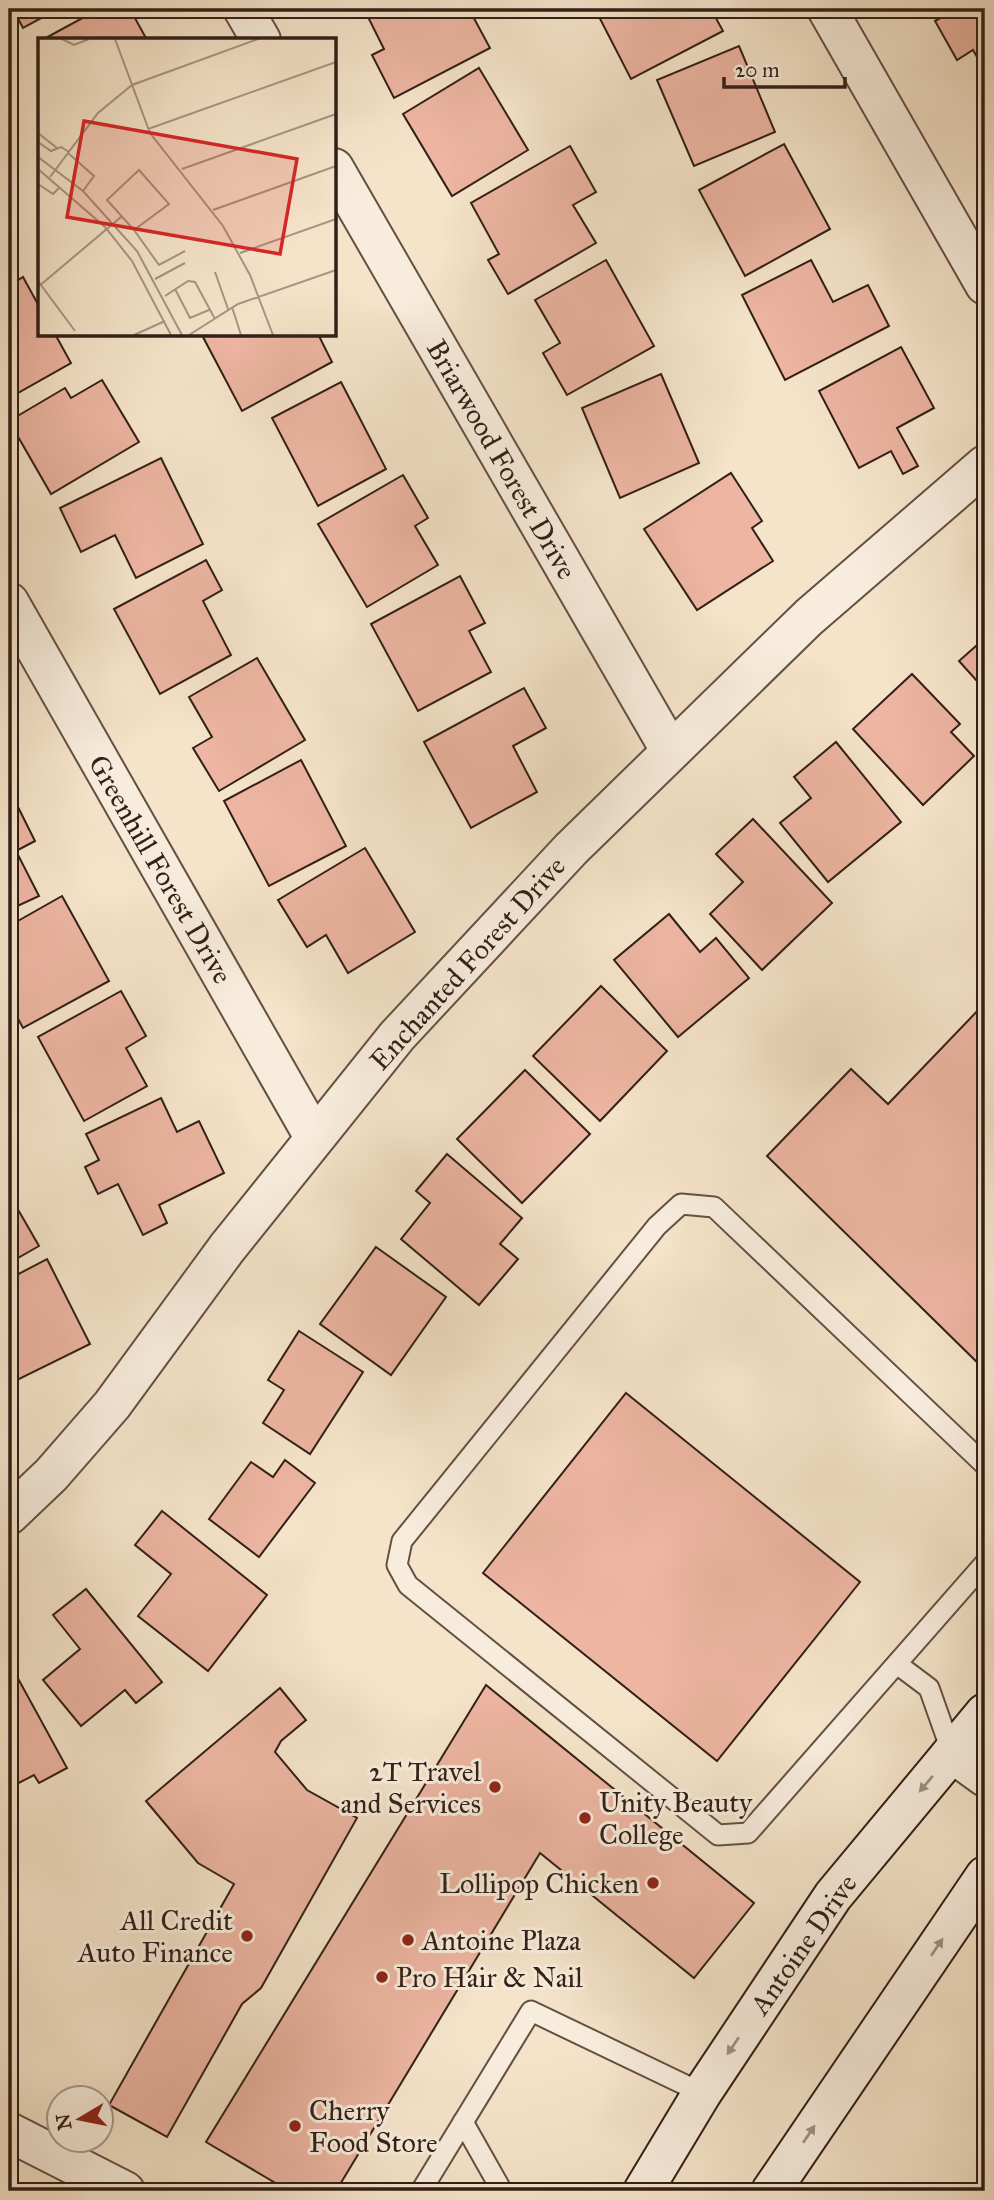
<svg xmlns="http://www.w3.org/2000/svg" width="994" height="2200" viewBox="0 0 994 2200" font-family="'IM FELL Great Primer',serif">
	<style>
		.building { fill: #edb5a2; stroke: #321f17; stroke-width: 2 }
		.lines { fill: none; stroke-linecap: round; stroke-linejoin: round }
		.lane-casing { stroke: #635044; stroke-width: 23 }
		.street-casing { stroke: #635044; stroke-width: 42 }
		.secondary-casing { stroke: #321f17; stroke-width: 42 }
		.lane { stroke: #f8eddd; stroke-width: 19 }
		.street { stroke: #f8eddd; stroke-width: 38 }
		.secondary { stroke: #f8eddd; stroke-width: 38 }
		.oneway { fill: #9f9084 }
		.poi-dot { fill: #8f2418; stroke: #f8eddd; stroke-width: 2.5 }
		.labels { text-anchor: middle; stroke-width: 6; stroke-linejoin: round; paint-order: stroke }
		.street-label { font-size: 28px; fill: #321f17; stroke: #f8eddd }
		.poi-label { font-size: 28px; fill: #321f17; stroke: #f8eddd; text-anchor: start }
		.inset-road { fill: none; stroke: #a79582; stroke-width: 2 }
		.view { fill: #d62828; fill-opacity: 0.15; stroke: #d62828; stroke-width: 3.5 }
		.inset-edge { fill: none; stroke: #321f17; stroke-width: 3.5 }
	</style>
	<rect width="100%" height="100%" fill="#f5e4ca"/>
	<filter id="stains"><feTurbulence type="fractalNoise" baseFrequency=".00286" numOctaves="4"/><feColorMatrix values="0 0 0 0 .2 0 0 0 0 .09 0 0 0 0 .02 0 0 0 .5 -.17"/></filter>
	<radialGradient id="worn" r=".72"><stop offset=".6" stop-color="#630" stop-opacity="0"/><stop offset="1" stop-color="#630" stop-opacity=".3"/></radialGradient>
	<g class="building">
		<polygon points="13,9 58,9 23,28"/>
		<polygon points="99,9 130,9 147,40 42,40"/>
		<polygon points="364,9 469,9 490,48 394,98 372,55 384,49"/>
		<polygon points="595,9 711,9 723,31 631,79"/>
		<polygon points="957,9 985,9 985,71 973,50 957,60 935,21"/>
		<polygon points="739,46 775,132 694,166 657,80"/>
		<polygon points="479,68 528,150 452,196 403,114"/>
		<polygon points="784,144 830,229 745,276 699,190"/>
		<polygon points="570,146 596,192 573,205 596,243 508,294 488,260 499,254 471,203"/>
		<polygon points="606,260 654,346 567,395 543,353 560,343 535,300"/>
		<polygon points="811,260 833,302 868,285 889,326 785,380 742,295"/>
		<polygon points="23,277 40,308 40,334 55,334 71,363 9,398 9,286"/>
		<polygon points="208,334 318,334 332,362 242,411 203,337"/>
		<polygon points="901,347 934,408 897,428 918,466 903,474 891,451 859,468 819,391"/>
		<polygon points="661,374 699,463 620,498 582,408"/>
		<polygon points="102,380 139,442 51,494 9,421 65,388 71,398"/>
		<polygon points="341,382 386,469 318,506 272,418"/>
		<polygon points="161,458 203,544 136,578 115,535 81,552 60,508"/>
		<polygon points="731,473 762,521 752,528 773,561 697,610 644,529"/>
		<polygon points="403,475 428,518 415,526 438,565 367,607 318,524"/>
		<polygon points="206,560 222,590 203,601 231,655 160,694 114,609"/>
		<polygon points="460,576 485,623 469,631 491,672 418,711 371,624"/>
		<polygon points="985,638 985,690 959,661"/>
		<polygon points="257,658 305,740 219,791 193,748 212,737 189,697"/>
		<polygon points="912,674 960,724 951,732 974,756 923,805 853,729"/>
		<polygon points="524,688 546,728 513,746 537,792 471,828 424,742"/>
		<polygon points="836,742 901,822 828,882 780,823 811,798 794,777"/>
		<polygon points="301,760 346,846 269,886 224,801"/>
		<polygon points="14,799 35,841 16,851 39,896 9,910 9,801"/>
		<polygon points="753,819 832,903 762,970 710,914 743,882 716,854"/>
		<polygon points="365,848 415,932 348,973 326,935 307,947 278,900"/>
		<polygon points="62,896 109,981 23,1028 9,1002 9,926"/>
		<polygon points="669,914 700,952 716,938 749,978 678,1037 614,960"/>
		<polygon points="601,986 667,1051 600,1121 533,1056"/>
		<polygon points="121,991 146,1036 126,1048 147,1086 84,1121 38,1037"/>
		<polygon points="985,1003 985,1370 767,1156 851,1069 888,1104"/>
		<polygon points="525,1070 590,1134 522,1203 457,1139"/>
		<polygon points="161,1098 177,1132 199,1121 224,1173 159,1205 167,1223 143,1235 118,1184 98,1194 85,1167 99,1160 86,1134"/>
		<polygon points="447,1154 522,1218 500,1244 518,1259 479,1305 401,1239 430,1203 416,1191"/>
		<polygon points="9,1194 39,1246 9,1263"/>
		<polygon points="376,1247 446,1297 391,1375 320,1324"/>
		<polygon points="47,1259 90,1344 9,1384 9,1279"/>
		<polygon points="299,1331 363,1372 310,1454 263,1423 284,1390 268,1380"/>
		<polygon points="626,1393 860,1582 717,1761 483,1573"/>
		<polygon points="285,1460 315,1483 259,1557 209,1519 251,1462 273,1477"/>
		<polygon points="162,1511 267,1595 208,1671 138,1616 171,1574 135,1545"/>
		<polygon points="86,1589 162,1682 136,1703 125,1690 81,1726 43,1680 80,1649 53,1615"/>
		<polygon points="9,1662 67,1768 39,1783 34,1775 9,1788"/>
		<polygon points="486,1685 754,1903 694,1978 540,1853 336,2191 289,2191 206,2142"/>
		<polygon points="280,1688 306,1720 281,1741 275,1752 307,1790 357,1818 261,1988 242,2004 167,2137 109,2105 234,1884 198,1863 146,1801"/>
	</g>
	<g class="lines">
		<defs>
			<g id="lane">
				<polyline points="985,1465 714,1207 681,1204 657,1226 402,1541 397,1565 408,1585 718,1835 748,1833 985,1563"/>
				<polyline points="897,1664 929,1688 952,1753"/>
				<polyline points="463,2122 502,2191"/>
				<polyline points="421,2191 531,2011 702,2093"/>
			</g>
			<g id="street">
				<polyline points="243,9 261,40"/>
				<polyline points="827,9 985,285"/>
				<polyline points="334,168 670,750"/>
				<polyline points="9,602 314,1137"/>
				<polyline points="9,1515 51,1475 112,1405 227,1248 397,1036 571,849 809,617 985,465"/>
				<polyline points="952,1753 985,1777"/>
				<polyline points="9,2132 125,2191"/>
			</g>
			<g id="secondary">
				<polyline points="643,2191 702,2093 833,1896 985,1713"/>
				<polyline points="771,2191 985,1876"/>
			</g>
		</defs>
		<use href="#lane" class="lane-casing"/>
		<use href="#street" class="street-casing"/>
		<use href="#secondary" class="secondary-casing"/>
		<use href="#lane" class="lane"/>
		<use href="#street" class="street"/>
		<use href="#secondary" class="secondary"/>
	</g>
	<defs><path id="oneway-solid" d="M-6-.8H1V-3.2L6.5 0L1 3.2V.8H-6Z" transform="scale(1.75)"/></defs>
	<g class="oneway">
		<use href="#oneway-solid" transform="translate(926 1784) rotate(130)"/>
		<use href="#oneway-solid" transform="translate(937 1947) rotate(-56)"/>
		<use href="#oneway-solid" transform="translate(733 2046) rotate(124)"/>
		<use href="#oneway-solid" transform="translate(809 2134) rotate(-56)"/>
	</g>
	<g class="poi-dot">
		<circle cx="495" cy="1787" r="7"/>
		<circle cx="585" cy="1818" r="7"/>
		<circle cx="653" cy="1883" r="7"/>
		<circle cx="247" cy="1936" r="7"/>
		<circle cx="408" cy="1940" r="7"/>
		<circle cx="382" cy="1977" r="7"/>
		<circle cx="295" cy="2126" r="7"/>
	</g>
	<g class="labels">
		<g class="street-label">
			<text transform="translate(502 459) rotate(60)" y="10">Briarwood Forest Drive</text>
			<text transform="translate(161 869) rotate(60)" y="10">Greenhill Forest Drive</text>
			<text transform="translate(467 963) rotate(-48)" y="10">Enchanted Forest Drive</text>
			<text transform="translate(803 1944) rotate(-55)" y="10">Antoine Drive</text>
		</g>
		<g class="poi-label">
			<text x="481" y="1781" text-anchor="end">2T Travel<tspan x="481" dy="32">and Services</tspan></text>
			<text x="599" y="1812">Unity Beauty<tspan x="599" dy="32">College</tspan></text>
			<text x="639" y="1893" text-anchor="end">Lollipop Chicken</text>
			<text x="233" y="1930" text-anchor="end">All Credit<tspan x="233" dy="32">Auto Finance</tspan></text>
			<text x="422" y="1950">Antoine Plaza</text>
			<text x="396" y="1987">Pro Hair &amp; Nail</text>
			<text x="309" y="2120">Cherry<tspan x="309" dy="32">Food Store</tspan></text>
		</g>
	</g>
	<g transform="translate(38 38)">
		<rect width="298" height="298" fill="#f5e4ca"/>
		<path class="inset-road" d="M24,1L36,7L51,1M77,1L112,95L185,188L212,237L235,297M110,91L298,24M0,95L19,110M0,104L13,113L23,109L31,114M30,115L56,138L45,153M0,119L45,153L99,213L144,297M0,131L67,189L94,223L133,297M144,131L298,76M101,132L131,166L96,192L69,162ZM12,139L60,75L94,47L220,1M0,146L15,156L22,149M175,172L298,128M96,192L121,227L147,213M202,215L298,181M177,234L190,271M117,241L147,225M0,243L37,293M0,249L83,179M137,251L152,280L171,272M127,258L150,243L157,244L177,281M194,269L203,297M96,297L127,283M151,297L200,266L298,232"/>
		<path class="view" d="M46,83L259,121L242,216L29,179Z"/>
		<rect width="298" height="298" class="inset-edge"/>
	</g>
	<rect width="994" height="2200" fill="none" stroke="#f5e4ca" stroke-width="35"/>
	<rect x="10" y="10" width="973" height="2179" fill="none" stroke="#321f17" stroke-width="3.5"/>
	<rect x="18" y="18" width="959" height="2165" fill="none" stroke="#321f17" stroke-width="2"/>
	<g transform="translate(80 2119) rotate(260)"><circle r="33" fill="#f8eddd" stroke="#a99b8e" stroke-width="2"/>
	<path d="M0-5L12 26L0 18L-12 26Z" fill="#8f2418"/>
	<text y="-10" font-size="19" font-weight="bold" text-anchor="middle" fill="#321f17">N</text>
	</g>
	<path d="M724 77v10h121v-10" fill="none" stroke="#321f17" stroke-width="3.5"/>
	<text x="735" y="77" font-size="21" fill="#321f17" stroke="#f8eddd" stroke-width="5" paint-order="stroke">20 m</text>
	<rect width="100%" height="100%" filter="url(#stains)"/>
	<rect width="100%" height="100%" fill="url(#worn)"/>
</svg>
